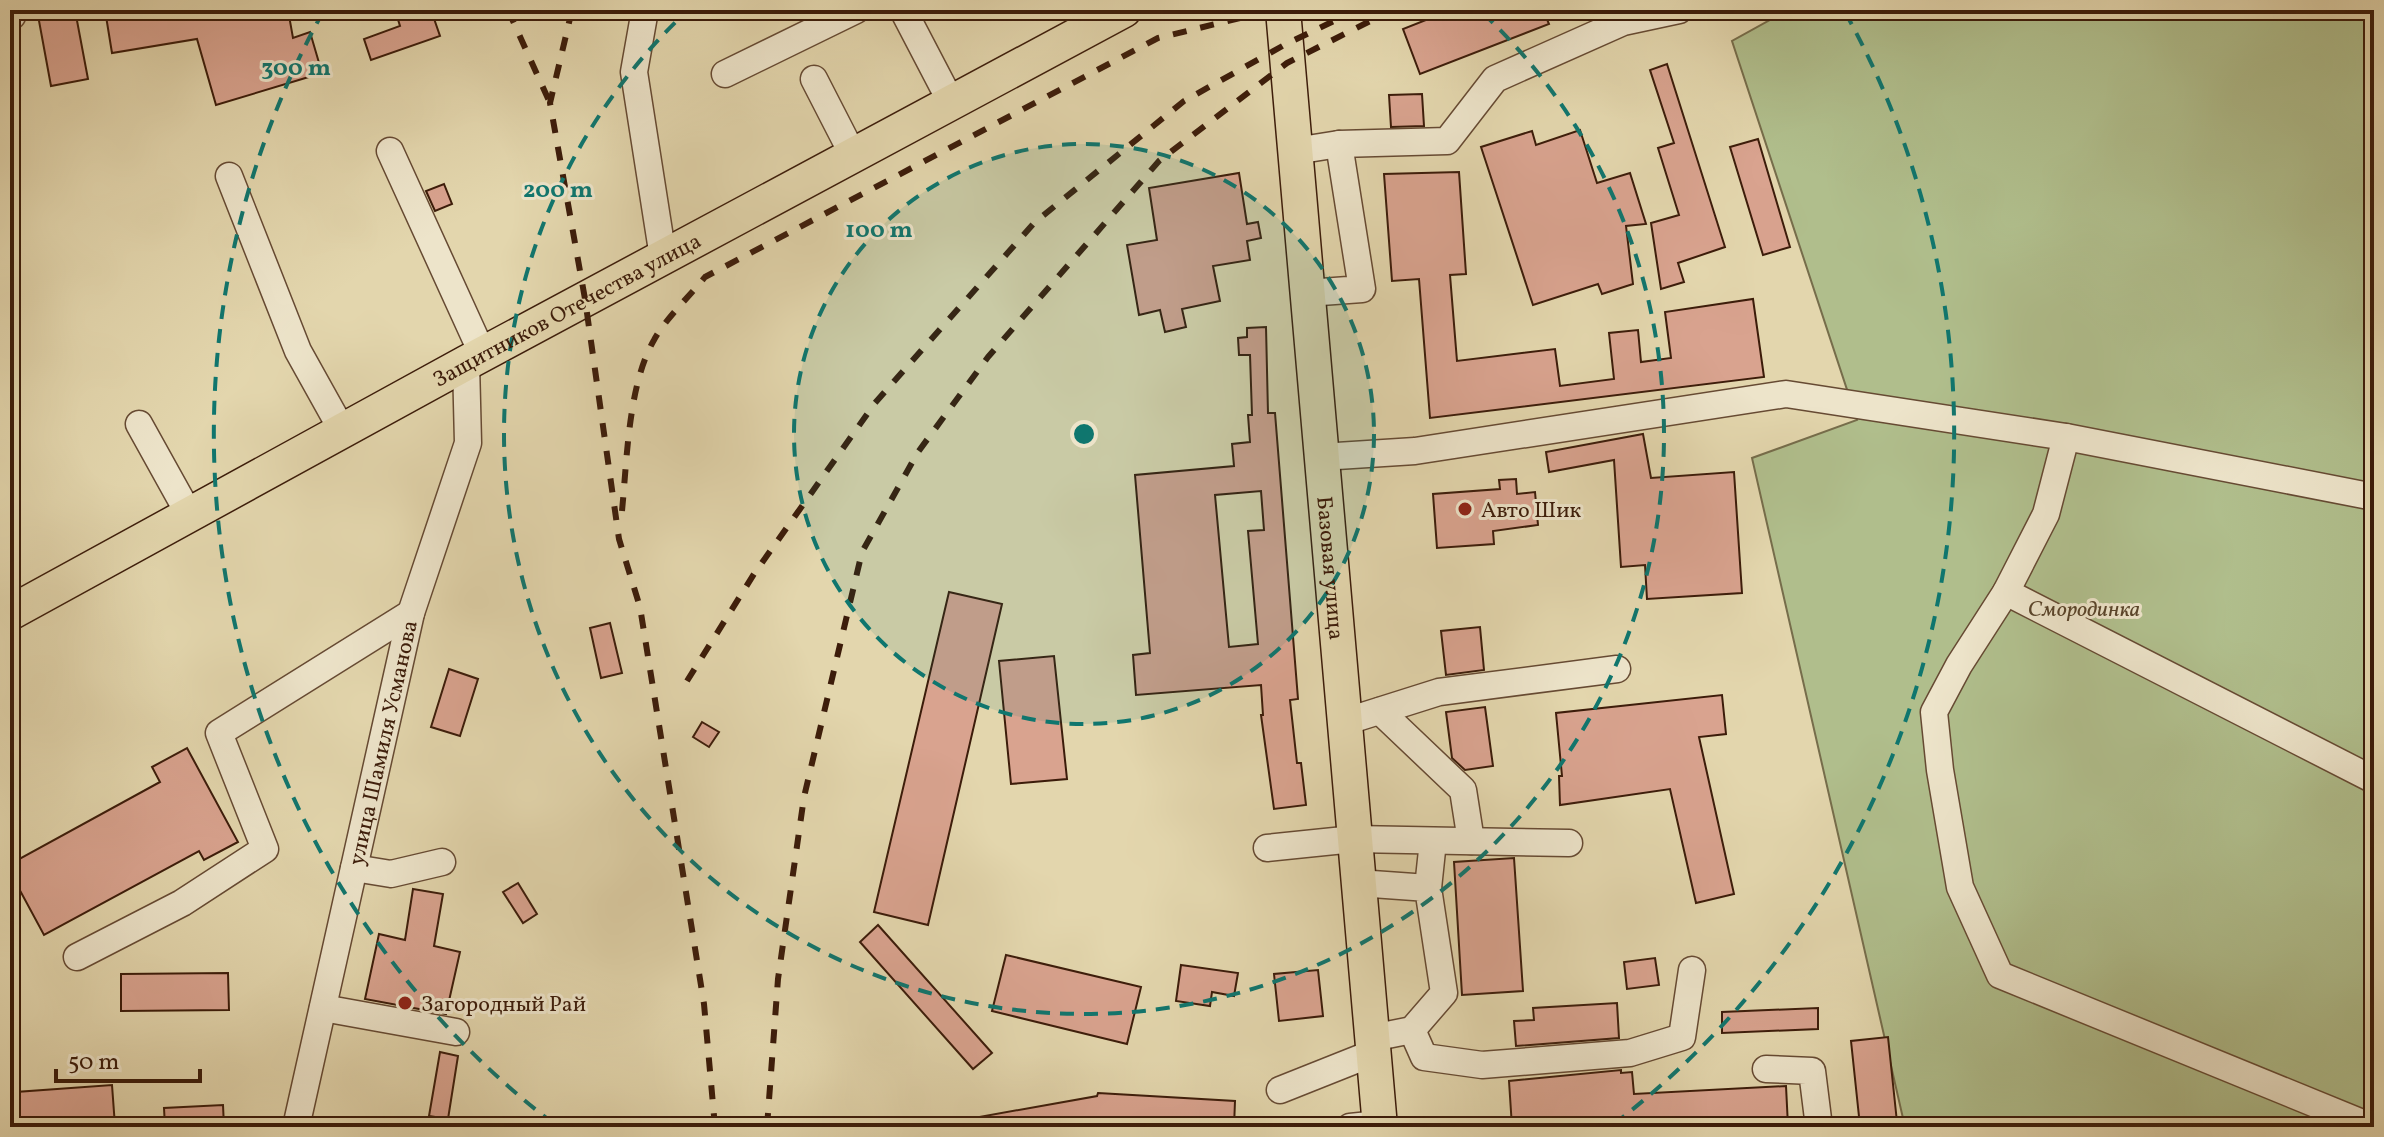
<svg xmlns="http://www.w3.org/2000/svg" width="2384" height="1137" viewBox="0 0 2384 1137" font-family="Vollkorn,serif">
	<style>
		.green { fill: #b0be8c; stroke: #766d4b; stroke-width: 2 }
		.building { fill: #d9a38f; stroke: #3c1c0a; stroke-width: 2; fill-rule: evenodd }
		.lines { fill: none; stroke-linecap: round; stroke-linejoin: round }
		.minor-casing { stroke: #664a33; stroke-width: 29 }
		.major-casing { stroke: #3c1c0a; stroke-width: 37 }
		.minor { stroke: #ede4ca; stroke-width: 26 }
		.major { stroke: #e3d6ad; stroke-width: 34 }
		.rail { stroke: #3c1c0a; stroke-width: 6; stroke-dasharray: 14 14; stroke-linecap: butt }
		.ring { fill: none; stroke: #0f766e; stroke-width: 4; stroke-dasharray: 14 10 }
		.poi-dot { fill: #8f2418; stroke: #ede4ca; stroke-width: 3 }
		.labels { text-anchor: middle; stroke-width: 6; stroke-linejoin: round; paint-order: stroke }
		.street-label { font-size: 22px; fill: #3c1c0a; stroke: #ede4ca }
		.poi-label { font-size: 22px; fill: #3c1c0a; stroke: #ede4ca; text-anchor: start }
		.park-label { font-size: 22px; font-style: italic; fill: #59442a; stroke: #ede4ca }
		.centre { fill: #0f766e; stroke: #ede4ca; stroke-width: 4 }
		.ring-label { font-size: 24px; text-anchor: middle; font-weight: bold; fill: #0f766e; stroke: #ede4ca; stroke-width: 6; stroke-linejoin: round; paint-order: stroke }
	</style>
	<rect width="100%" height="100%" fill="#e3d6ad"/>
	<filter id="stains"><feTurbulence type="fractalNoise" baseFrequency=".0025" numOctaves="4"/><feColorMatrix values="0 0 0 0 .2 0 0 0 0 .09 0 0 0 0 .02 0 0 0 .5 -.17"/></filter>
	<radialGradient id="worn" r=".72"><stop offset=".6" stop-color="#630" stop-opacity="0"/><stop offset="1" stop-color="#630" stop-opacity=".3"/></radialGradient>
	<polygon class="green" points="1788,10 2374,10 2374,1127 1905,1127 1752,458 1857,420 1732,41"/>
	<g class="building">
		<polygon points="37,10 75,10 88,79 51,86"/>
		<polygon points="105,10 288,10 293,38 310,32 322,73 216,105 197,39 112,53"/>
		<polygon points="395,10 431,10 440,36 371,60 364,39 400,26"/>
		<polygon points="1451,10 1543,10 1549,24 1420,74 1403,29"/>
		<polygon points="1667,64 1725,247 1678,263 1684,282 1661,289 1651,223 1679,215 1658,148 1674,143 1650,70"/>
		<polygon points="1422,94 1424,126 1391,127 1389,95"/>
		<polygon points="1580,130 1597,183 1630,173 1646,224 1626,226 1633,284 1602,294 1598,284 1533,305 1481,147 1532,131 1536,145"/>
		<polygon points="1758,139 1790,247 1763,255 1730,147"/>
		<polygon points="1459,172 1466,274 1450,275 1457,361 1555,349 1560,386 1614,379 1609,333 1638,330 1641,362 1671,358 1665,312 1753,299 1764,377 1430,418 1419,279 1392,281 1384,174"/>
		<polygon points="1239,173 1247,224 1258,222 1261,238 1247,241 1250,260 1213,266 1220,301 1182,309 1186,327 1165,332 1160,310 1139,315 1127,245 1157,240 1149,188"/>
		<polygon points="444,184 452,204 435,211 426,191"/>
		<path d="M1266,327L1268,413H1275L1298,699L1290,700L1297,763H1301L1306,805L1274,809L1261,715H1263L1261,685L1136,695L1133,655L1150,653L1135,475L1234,466L1232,444L1250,442L1248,415H1252L1250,355H1239L1238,338L1247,337V328ZM1261,491L1264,530L1248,531L1258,644L1229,647L1215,495Z"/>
		<polygon points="1643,434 1651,478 1734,472 1742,593 1647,599 1645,565 1621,567 1614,460 1549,472 1546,452"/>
		<polygon points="1516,479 1517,494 1535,492 1538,525 1493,531 1494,544 1437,548 1433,494 1500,489 1499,480"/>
		<polygon points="949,592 1002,604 928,925 874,912"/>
		<polygon points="610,623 622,673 601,678 590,628"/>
		<polygon points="1480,627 1484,670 1446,675 1441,631"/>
		<polygon points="1054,656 1067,779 1011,784 999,661"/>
		<polygon points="449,669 478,679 460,736 431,727"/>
		<polygon points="1722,695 1726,734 1699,737 1734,894 1696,903 1670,789 1560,805 1559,776 1562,776 1556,713"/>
		<polygon points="1485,707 1493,766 1465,770 1452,758 1446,712"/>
		<polygon points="702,722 719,732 709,747 693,737"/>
		<polygon points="187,748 238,842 204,860 199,851 44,935 10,872 10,864 160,782 152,767"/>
		<polygon points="1514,858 1523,991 1462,995 1454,862"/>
		<polygon points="518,883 537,914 523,923 503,892"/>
		<polygon points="413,889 443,894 434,946 460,952 446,1014 365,999 379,934 405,940"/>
		<polygon points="878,925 992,1053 973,1069 860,942"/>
		<polygon points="1006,955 1141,987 1127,1044 992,1011"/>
		<polygon points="1655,958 1659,985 1627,989 1624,962"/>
		<polygon points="1181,965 1238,973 1234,996 1212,992 1210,1006 1176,1001"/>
		<polygon points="1318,970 1323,1016 1279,1021 1274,974"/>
		<polygon points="228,973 229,1010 121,1011 121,974"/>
		<polygon points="1617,1003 1619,1038 1516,1046 1514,1021 1534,1020 1533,1008"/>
		<polygon points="1818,1008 1818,1029 1722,1033 1722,1012"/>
		<polygon points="1888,1037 1897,1122 1860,1126 1851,1041"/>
		<polygon points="440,1052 458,1056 448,1119 429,1116"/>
		<polygon points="1621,1070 1621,1073 1632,1072 1634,1094 1786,1086 1788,1126 1512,1127 1509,1081"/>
		<polygon points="112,1085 115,1126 19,1127 16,1092"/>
		<polygon points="1098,1093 1235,1101 1234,1127 969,1127 968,1119 1097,1096"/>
		<polygon points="223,1105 224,1127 165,1127 164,1108"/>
	</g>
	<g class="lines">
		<defs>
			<g id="minor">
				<polyline points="645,10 634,72 663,257"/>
				<polyline points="903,10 951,102"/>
				<polyline points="10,16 12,16"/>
				<polyline points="725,74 856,10"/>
				<polyline points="814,79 853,155"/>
				<polyline points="390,151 483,355"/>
				<polyline points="1295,151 1339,144 1447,141 1495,79 1623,22 1679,10"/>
				<polyline points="229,176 298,351 342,430"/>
				<polyline points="1307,293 1362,289 1339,144"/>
				<polyline points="139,424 189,514"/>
				<polyline points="2066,437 2046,514 2006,592 1959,665 1934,712 1940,770 1960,887 2000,975 2372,1127"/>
				<polyline points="1321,457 1415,451 1786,394 2066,437 2374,497"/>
				<polyline points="2006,592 2374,780"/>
				<polyline points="1380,711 1463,790 1471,841"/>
				<polyline points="1344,722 1439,692 1617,669"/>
				<polyline points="1267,848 1354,839 1569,843"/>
				<polyline points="354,868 391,874 442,862"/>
				<polyline points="1358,883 1428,888 1444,993 1412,1030 1372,1038"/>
				<polyline points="1428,888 1433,841"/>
				<polyline points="77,957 182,903 265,849 219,733 411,613"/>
				<polyline points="323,1008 456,1032"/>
				<polyline points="1412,1030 1424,1057 1482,1065 1630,1053 1682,1037 1692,970"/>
				<polyline points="1766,1069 1812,1071 1819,1127"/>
				<polyline points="1280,1090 1373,1053"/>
				<path id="s1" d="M296,1127L411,613L468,443L466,363"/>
				<polyline points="1350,1127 1379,1124"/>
			</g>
			<g id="major">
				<path id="s2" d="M1283,10L1380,1127"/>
				<path id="s3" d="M10,613L466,363L1124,10"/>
			</g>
		</defs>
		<use href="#minor" class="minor-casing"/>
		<use href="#major" class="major-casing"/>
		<use href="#minor" class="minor"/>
		<use href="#major" class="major"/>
		<g class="rail">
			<polyline points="508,10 550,103"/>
			<polyline points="572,10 550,103 585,299 619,539 640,607 704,1004 715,1127"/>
			<path d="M622,511C627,461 628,385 654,340C666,318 689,297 705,277L1158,38L1273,10"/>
			<polyline points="687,681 754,574 875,403 1034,223 1184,101 1286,44 1357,10"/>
			<polyline points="767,1127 778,979 804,797 862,552 918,452 988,357 1159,161 1287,63 1392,10"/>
		</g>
	</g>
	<circle cx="1084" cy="434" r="290" fill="#0f766e" fill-opacity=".12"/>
	<g class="ring">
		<circle cx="1084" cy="434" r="290"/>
		<path d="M1483 13A580 580 0 1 1 685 13"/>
		<path d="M554 1124A870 870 0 0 1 323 12M1845 12A870 870 0 0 1 1614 1124"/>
	</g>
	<g class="poi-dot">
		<circle cx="1465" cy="509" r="8"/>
		<circle cx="405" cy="1003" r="8"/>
	</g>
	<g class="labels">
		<g class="street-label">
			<text dy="8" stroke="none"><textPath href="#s3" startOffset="634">Защитников Отечества улица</textPath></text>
			<text dy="8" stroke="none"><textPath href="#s2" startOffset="560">Базовая улица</textPath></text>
			<text dy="8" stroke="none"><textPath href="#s1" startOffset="394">улица Шамиля Усманова</textPath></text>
		</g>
		<g class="poi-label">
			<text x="1481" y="517">Авто Шик</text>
			<text x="421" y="1011">Загородный Рай</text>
		</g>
		<g class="park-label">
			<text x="2084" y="616">Смородинка</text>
		</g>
	</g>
	<circle cx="1084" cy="434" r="12" class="centre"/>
	<g class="ring-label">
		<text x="296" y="75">300 m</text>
		<text x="558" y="197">200 m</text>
		<text x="879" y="237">100 m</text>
	</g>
	<rect width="2384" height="1137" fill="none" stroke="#e3d6ad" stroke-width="40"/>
	<rect x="12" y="12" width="2360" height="1113" fill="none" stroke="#3c1c0a" stroke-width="4"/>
	<rect x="20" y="20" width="2344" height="1097" fill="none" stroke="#3c1c0a" stroke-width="2"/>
	<path d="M56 1069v12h144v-12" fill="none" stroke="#3c1c0a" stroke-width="4"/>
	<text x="68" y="1069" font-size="24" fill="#3c1c0a" stroke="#ede4ca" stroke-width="6" paint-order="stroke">50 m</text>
	<rect width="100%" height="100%" filter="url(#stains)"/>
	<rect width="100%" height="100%" fill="url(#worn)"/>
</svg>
